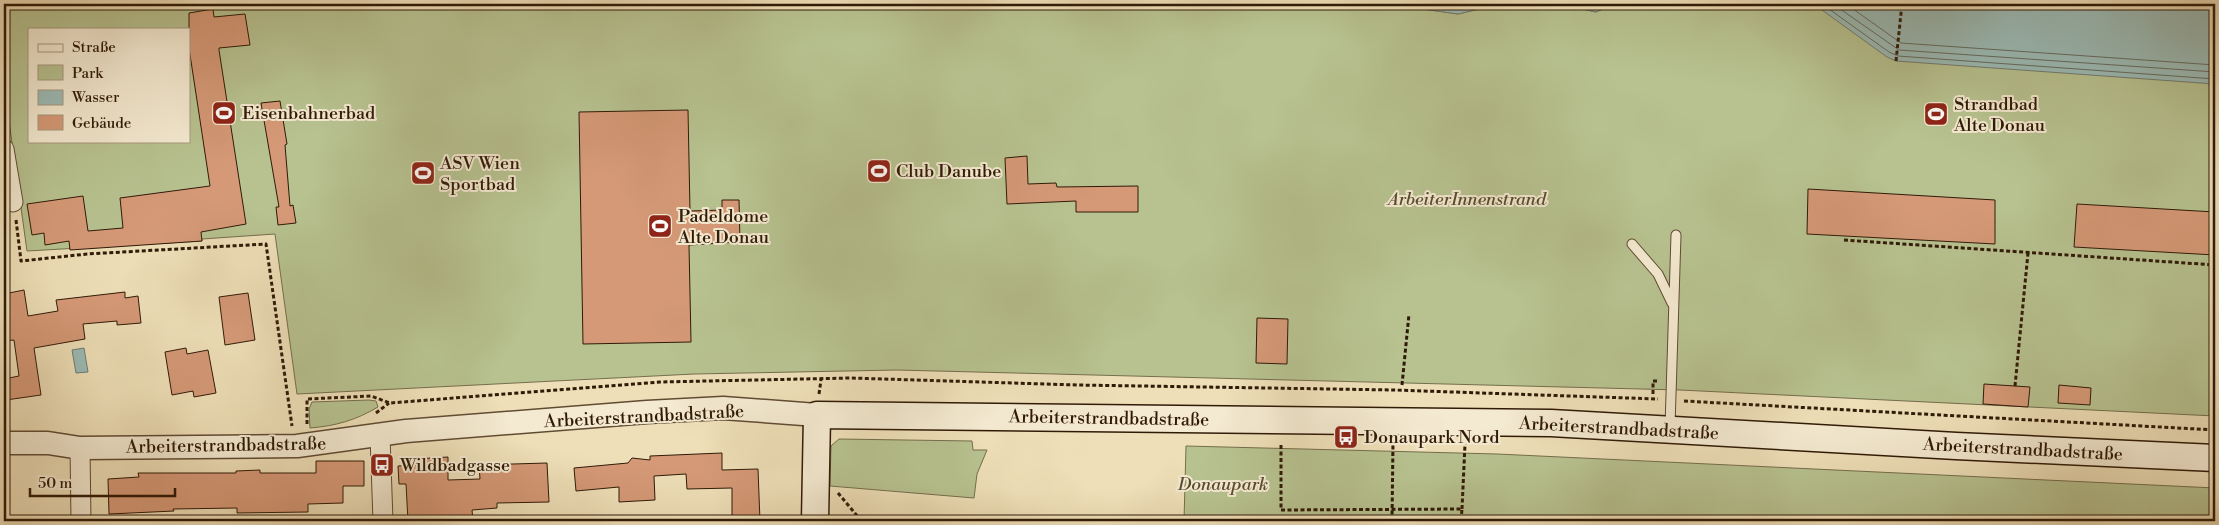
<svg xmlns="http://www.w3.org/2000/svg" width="2219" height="525" viewBox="0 0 2219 525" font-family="'Libre Bodoni',serif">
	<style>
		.green { fill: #b7c290; stroke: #746e4c; fill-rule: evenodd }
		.water { fill: #9bbbb6; stroke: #707b70 }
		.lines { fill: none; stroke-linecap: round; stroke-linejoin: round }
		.shore { stroke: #666a5e; stroke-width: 1 }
		.building { fill: #d59977; stroke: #301a07 }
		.service-casing { stroke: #604b33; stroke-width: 11 }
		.minor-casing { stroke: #604b33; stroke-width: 21 }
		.tertiary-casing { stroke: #604b33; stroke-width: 25 }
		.secondary-casing { stroke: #301a07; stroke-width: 29 }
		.path { stroke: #301a07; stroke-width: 3; stroke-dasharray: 4 2.5; stroke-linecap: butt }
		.service { stroke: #f4ead1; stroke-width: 9 }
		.minor { stroke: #f4ead1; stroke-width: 19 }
		.tertiary { stroke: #f4ead1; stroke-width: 22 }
		.secondary { stroke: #f4ead1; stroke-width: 26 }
		.labels { text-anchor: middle; stroke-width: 4; stroke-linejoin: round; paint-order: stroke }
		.poi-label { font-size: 18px; fill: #301a07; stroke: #f4ead1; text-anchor: start }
		.park-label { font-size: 18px; font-style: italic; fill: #584c30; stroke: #f4ead1 }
		.street-label { font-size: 18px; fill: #301a07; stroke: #f4ead1 }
	</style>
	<rect width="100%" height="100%" fill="#eedfb8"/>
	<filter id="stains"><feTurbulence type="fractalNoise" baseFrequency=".004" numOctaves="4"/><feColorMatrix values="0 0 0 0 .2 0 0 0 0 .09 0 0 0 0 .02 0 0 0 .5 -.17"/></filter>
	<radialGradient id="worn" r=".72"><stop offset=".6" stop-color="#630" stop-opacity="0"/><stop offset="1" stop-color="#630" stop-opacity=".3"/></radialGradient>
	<g class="green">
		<path d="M4,4H1388L1458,14L1500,4H1561L1596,12L1614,4H2215V416L1680,390L897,370L694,374L297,394L275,234L202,239V241L27,251L4,85ZM29,29H189V141H29Z"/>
		<path d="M369,400L376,401L378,407C356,420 336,426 310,428L309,409L312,402Z"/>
		<polygon points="839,439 972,441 973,450 987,450 977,474 974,498 830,486 831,446"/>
		<polygon points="1186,446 1497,454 2215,488 2215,521 1184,521"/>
	</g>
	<g class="water">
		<polygon points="1388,4 1500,4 1458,14"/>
		<polygon points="1561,4 1614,4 1596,12"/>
		<polygon points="1807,4 2215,4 2215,84 1896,61 1887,57 1815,5"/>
		<polygon points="84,348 88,372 76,373 72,350"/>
	</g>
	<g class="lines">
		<g class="shore">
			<polyline points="1422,4 1457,9 1479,4"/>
			<polyline points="1822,4 1889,52 1898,56 2215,79"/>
			<polyline points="1833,4 1899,50 2215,72"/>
			<polyline points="1846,4 1901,43 2215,65"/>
		</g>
	</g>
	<g class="building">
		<polygon points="213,9 214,17 245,14 250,45 219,48 219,50 246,224 201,232 202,241 70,250 69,241 45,245 44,233 32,235 27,204 83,196 88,231 123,228 120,198 210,186 189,48 189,13"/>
		<polygon points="280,101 287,144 285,145 290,206 293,205 296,223 278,225 276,207 279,207 261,103"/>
		<polygon points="688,110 690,211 722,210 722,200 739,200 740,242 689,245 691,342 583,344 579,112"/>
		<polygon points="1027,156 1028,184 1056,183 1057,187 1138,186 1138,212 1076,212 1076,201 1007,204 1005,158"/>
		<polygon points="1808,189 1995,200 1995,244 1807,234"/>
		<polygon points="2077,204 2215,212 2215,255 2074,247"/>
		<polygon points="24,290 28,316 58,311 56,300 125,292 125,298 138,296 141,323 117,325 117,321 83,324 85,339 34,348 41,395 6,400 4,379 19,376 14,340 4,341 4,294"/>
		<polygon points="248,293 255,340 225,345 219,297"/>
		<polygon points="1257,318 1288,319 1287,364 1256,363"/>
		<polygon points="186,348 187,354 208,350 216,393 194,397 193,391 172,395 165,352"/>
		<polygon points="1984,384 2030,387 2028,407 1983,404"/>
		<polygon points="2059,385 2091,388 2090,405 2058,403"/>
		<polygon points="722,453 722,470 758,469 760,521 732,521 732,488 687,489 686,474 654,476 655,500 619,502 619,487 576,491 574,468 628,463 632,458 650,460 650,456"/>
		<polygon points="448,457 448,480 480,479 479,465 547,463 549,502 497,503 497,508 472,510 473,521 408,521 406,484 399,484 398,466 416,465 415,459"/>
		<polygon points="316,461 364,461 364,486 343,486 343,503 308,504 308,512 237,513 237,508 173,509 174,511 109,514 108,479 139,477 138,473 236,473 236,471 260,470 260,473 316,473"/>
	</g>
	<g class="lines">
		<defs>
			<g id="service">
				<polyline points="1632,244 1658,274 1672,303"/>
				<polyline points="1670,427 1676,235"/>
			</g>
			<g id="minor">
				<polyline points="4,149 13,202"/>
				<polyline points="380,435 383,521"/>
				<polyline points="80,448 81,521"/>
			</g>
			<polyline id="tertiary" points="4,443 48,443 80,448 297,446 406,431 647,412 723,408 817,415"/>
			<polyline id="secondary" points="815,521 817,415 1551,423 1956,446 2215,458"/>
		</defs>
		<use href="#service" class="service-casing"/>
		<use href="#minor" class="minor-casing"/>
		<use href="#tertiary" class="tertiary-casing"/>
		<use href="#secondary" class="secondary-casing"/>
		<g class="path">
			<polyline points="1896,61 1902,4"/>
			<polyline points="16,220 21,261 87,254 266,244 292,426"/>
			<polyline points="1844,240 2215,265"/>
			<polyline points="1402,385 1409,314"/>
			<polyline points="2015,386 2028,253"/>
			<polyline points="819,394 821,380"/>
			<polyline points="1653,394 1653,381 1657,381"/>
			<polyline points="1684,401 2215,430"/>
			<polyline points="376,413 389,403"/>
			<polyline points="307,424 307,399 371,396 390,403 660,382 851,378 1077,385 1394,390 1658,399"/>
			<polyline points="1281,445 1281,510 1462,509 1461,521"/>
			<polyline points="838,493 859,518"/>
			<polyline points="1462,509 1465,444"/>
			<polyline points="1392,521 1393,442"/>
		</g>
		<use href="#service" class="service"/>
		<use href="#minor" class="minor"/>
		<use href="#tertiary" class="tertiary"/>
		<use href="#secondary" class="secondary"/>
	</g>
	<defs>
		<symbol id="stadium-square" viewBox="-11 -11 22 22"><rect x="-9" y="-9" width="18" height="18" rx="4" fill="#8f2418" stroke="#f4ead1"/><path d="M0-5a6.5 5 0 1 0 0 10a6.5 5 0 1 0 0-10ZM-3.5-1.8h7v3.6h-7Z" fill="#fff"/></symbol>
		<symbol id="bus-square" viewBox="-11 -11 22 22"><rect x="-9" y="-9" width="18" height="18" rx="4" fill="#8f2418" stroke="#f4ead1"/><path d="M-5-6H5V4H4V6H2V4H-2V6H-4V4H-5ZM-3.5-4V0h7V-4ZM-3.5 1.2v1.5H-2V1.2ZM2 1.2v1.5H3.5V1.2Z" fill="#fff"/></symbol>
	</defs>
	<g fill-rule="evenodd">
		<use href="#stadium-square" x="210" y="99" width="28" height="28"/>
		<use href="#stadium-square" x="1922" y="100" width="28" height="28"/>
		<use href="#stadium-square" x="865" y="157" width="28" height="28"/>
		<use href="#stadium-square" x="409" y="159" width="28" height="28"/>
		<use href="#stadium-square" x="646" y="212" width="28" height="28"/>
		<use href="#bus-square" x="1332" y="423" width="28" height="28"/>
		<use href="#bus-square" x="368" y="451" width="28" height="28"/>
	</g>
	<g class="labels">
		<g class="poi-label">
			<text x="1954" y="110">Strandbad<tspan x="1954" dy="21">Alte Donau</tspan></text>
			<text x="242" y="119">Eisenbahnerbad</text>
			<text x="440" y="169">ASV Wien<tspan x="440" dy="21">Sportbad</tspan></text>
			<text x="896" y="177">Club Danube</text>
			<text x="678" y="222">Padeldome<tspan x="678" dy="21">Alte Donau</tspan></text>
			<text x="1364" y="443">Donaupark Nord</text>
			<text x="400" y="471">Wildbadgasse</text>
		</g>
		<g class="park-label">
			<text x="1467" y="205">ArbeiterInnenstrand</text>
			<text x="1223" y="490">Donaupark</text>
		</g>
		<g class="street-label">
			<text transform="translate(644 416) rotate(-3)" y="6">Arbeiterstrandbadstraße</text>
			<text transform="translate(1109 418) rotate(1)" y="6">Arbeiterstrandbadstraße</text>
			<text transform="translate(1619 428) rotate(3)" y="6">Arbeiterstrandbadstraße</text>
			<text transform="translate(226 445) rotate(-1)" y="6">Arbeiterstrandbadstraße</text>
			<text transform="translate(2023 449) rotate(3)" y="6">Arbeiterstrandbadstraße</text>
		</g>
	</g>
	<rect width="2219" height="525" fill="none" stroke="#eedfb8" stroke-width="20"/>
	<rect x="5" y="5" width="2209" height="515" fill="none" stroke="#301a07" stroke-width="2.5"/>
	<rect x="10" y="10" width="2199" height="505" fill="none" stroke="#301a07"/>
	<rect x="28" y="28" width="162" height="115" fill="#f4ead1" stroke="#a69780"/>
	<rect x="38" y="44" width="25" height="8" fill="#f4ead1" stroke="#a69780"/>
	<text x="72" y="52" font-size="15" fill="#301a07">Straße</text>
	<rect x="38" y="65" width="25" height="15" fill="#b7c290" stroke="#a69780"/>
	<text x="72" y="78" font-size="15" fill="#301a07">Park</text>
	<rect x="38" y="90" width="25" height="15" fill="#9bbbb6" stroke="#a69780"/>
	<text x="72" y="102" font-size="15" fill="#301a07">Wasser</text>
	<rect x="38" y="115" width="25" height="15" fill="#d59977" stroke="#a69780"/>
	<text x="72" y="128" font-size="15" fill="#301a07">Gebäude</text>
	<path d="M30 488v8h145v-8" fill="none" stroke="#301a07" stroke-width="2.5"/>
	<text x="38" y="488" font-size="15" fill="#301a07" stroke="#f4ead1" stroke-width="4" paint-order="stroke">50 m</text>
	<rect width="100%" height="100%" filter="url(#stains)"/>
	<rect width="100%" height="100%" fill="url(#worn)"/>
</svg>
